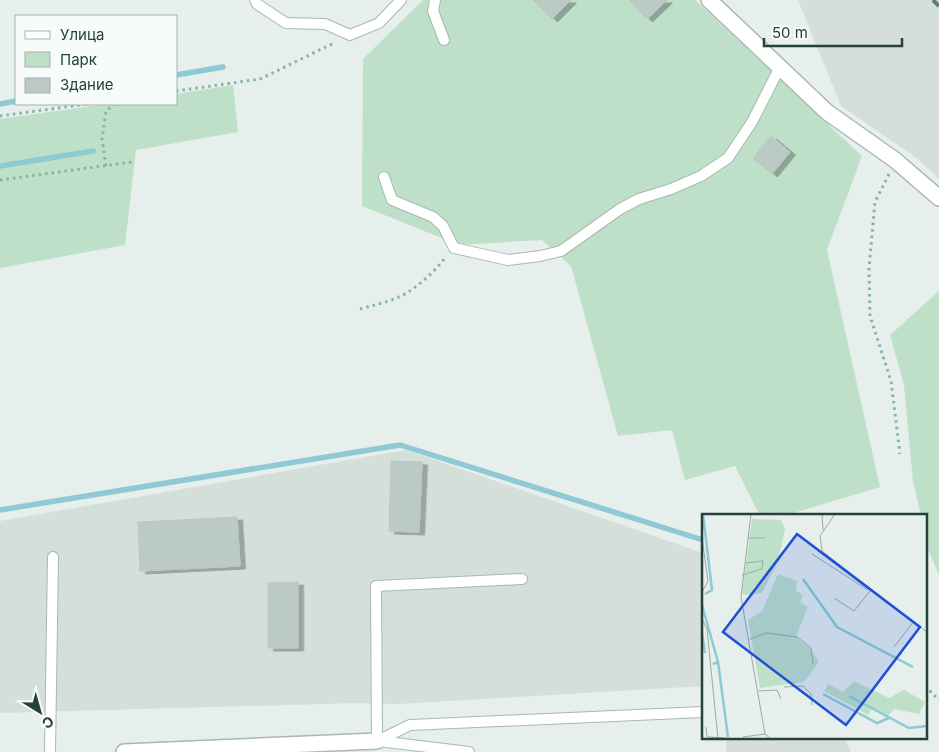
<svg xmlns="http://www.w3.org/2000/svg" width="939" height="752" viewBox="0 0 939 752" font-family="Inter,sans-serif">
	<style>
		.built { fill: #d4dfda }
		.green { fill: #bfe0c8 }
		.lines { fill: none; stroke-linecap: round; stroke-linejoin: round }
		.stream { stroke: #8ec9d4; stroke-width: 5.5 }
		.building { fill: #bbcac4; stroke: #b8c9c2; filter: url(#shadow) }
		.service-casing { stroke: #a8b8b2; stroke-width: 12 }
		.minor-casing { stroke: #a8b8b2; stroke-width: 18 }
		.path { stroke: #86b3a5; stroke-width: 3; stroke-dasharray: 2.5 4; stroke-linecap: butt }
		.service { stroke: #fff; stroke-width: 10 }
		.minor { stroke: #fff; stroke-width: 15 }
		.rail { stroke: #5f7d75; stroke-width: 4; stroke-dasharray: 10 5; stroke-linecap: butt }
		.inset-river { fill: none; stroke: #8ec9d4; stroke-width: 2.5 }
		.inset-road { fill: none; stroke: #98aaa4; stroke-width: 1 }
		.view { fill: #1d4ed8; fill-opacity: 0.15; stroke: #1d4ed8; stroke-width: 2.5 }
		.inset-edge { fill: none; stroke: #24423a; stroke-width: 2.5 }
	</style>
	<defs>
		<filter id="shadow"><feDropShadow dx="5.5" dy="3" stdDeviation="0" flood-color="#0004"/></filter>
	</defs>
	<rect width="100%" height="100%" fill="#e6efeb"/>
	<g class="built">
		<polygon points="798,0 939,0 939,179 918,159 841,106"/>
		<polygon points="406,450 703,553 703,686 398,704 359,703 0,713 0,521"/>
		<polygon points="726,738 845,738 851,752 726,752"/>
	</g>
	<g class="green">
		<polygon points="423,0 695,0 862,156 827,250 880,487 783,516 760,516 735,466 685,480 672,430 618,436 571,266 542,240 459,245 362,206 363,59"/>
		<polygon points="233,85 238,132 136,150 125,245 0,268 0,119 106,104 176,104 176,94"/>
		<polygon points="939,291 939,575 927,547 925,516 921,516 913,481 904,385 890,335"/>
	</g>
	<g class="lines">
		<g class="stream">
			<polyline points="176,75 223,67"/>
			<polyline points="0,104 16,101"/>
			<polyline points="0,166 93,151"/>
			<polyline points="0,510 400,445 703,540"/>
		</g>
	</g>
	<g class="building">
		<polygon points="533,0 571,0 552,19"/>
		<polygon points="629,0 667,0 647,19"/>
		<polygon points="771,136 790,152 772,174 753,158"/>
		<polygon points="391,461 422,462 419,532 389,531"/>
		<polygon points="237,517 240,566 140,571 138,522"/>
		<polygon points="298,582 298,648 268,648 268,583"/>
	</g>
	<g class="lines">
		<defs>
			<g id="service">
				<polyline points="255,0 257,4 286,23 325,24 350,35 379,23 401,0"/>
				<polyline points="435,0 433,11 444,40"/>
				<polyline points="384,177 392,200 433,217 443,226 454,248 508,260 540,256 561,251 620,209 639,199 671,189 701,176 728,158 752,122 780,67"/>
				<polyline points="377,741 410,725 703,712"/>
				<polyline points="377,741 376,586 522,579"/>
				<polyline points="378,741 469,752"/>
				<polyline points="50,752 53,557"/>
			</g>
			<g id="minor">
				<polyline points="709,0 827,112 895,160 939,198"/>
				<polyline points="124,752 377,741"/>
			</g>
		</defs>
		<use href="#service" class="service-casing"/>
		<use href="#minor" class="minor-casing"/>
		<g class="path">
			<polyline points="176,91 260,79 334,43"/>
			<polyline points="0,116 87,104"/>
			<polyline points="106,166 102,139 106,111 115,104"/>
			<polyline points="889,174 875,202 869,268 870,316 891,381 900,454"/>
			<polyline points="0,180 132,162"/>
			<path d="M360,309C374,305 389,302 401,296C418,287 433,273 445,258"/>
			<polyline points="925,686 939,700"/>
		</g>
		<use href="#service" class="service"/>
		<use href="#minor" class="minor"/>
		<polyline class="rail" points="933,0 939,6"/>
	</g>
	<g transform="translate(702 514)">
		<rect width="225" height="225" fill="#e6efeb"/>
		<path d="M50,5L79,6L83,15L76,48L60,79L43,81L40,79ZM76,60L95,67L94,77L101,81L98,88L106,93L95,120L96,126L108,134L117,148L102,168L58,174L46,106L60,97ZM152,167L187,184L202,176L223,188L217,200L192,195L186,202L170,194L166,201L122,177L126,170L141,178Z" fill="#bfe0c8"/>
		<path class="inset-river" d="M1,0L10,76L3,80M101,65L135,113L211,153M0,91L16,148L11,150M0,119L3,139M16,148L26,223M121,180L175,209L187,204M147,182L207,214L225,212"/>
		<path class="inset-road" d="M49,0L39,83L63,220M120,0L121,16M133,0L118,22L120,37L225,118M0,24L6,67L0,78M46,24H63M110,40L166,76M40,61L60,55L61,47L43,49M132,84L152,97L168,77M0,105L5,115L16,225M48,125L64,119L95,123L109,134L111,150M192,133L212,107M82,173L101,172L109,180L110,191M57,177L75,176L79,185M4,213L5,223L24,224M41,223L63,220L69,225"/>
		<path class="view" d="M95,20L218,113L144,211L21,118Z"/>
		<rect width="225" height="225" class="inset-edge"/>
	</g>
	<rect x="15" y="15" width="162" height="90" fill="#f7fbf9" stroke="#a3b1ad"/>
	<rect x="25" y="31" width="25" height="8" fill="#ffffff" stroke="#a3b1ad"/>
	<text x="60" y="40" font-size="15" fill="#24423a">Улица</text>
	<rect x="25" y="52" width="25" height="15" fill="#bfe0c8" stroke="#a3b1ad"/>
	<text x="60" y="65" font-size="15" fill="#24423a">Парк</text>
	<rect x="25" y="78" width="25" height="15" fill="#bbcac4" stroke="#a3b1ad"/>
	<text x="60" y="90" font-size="15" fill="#24423a">Здание</text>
	<g transform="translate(40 712) rotate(143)" stroke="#f7fbf9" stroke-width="4" paint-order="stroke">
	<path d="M0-4L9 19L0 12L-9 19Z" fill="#24423a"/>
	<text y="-8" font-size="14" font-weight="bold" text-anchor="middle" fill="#24423a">С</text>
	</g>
	<path d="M764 38v8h138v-8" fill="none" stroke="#24423a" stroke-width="2.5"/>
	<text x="772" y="38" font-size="15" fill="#24423a" stroke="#f7fbf9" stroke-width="4" paint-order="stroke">50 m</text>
</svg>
